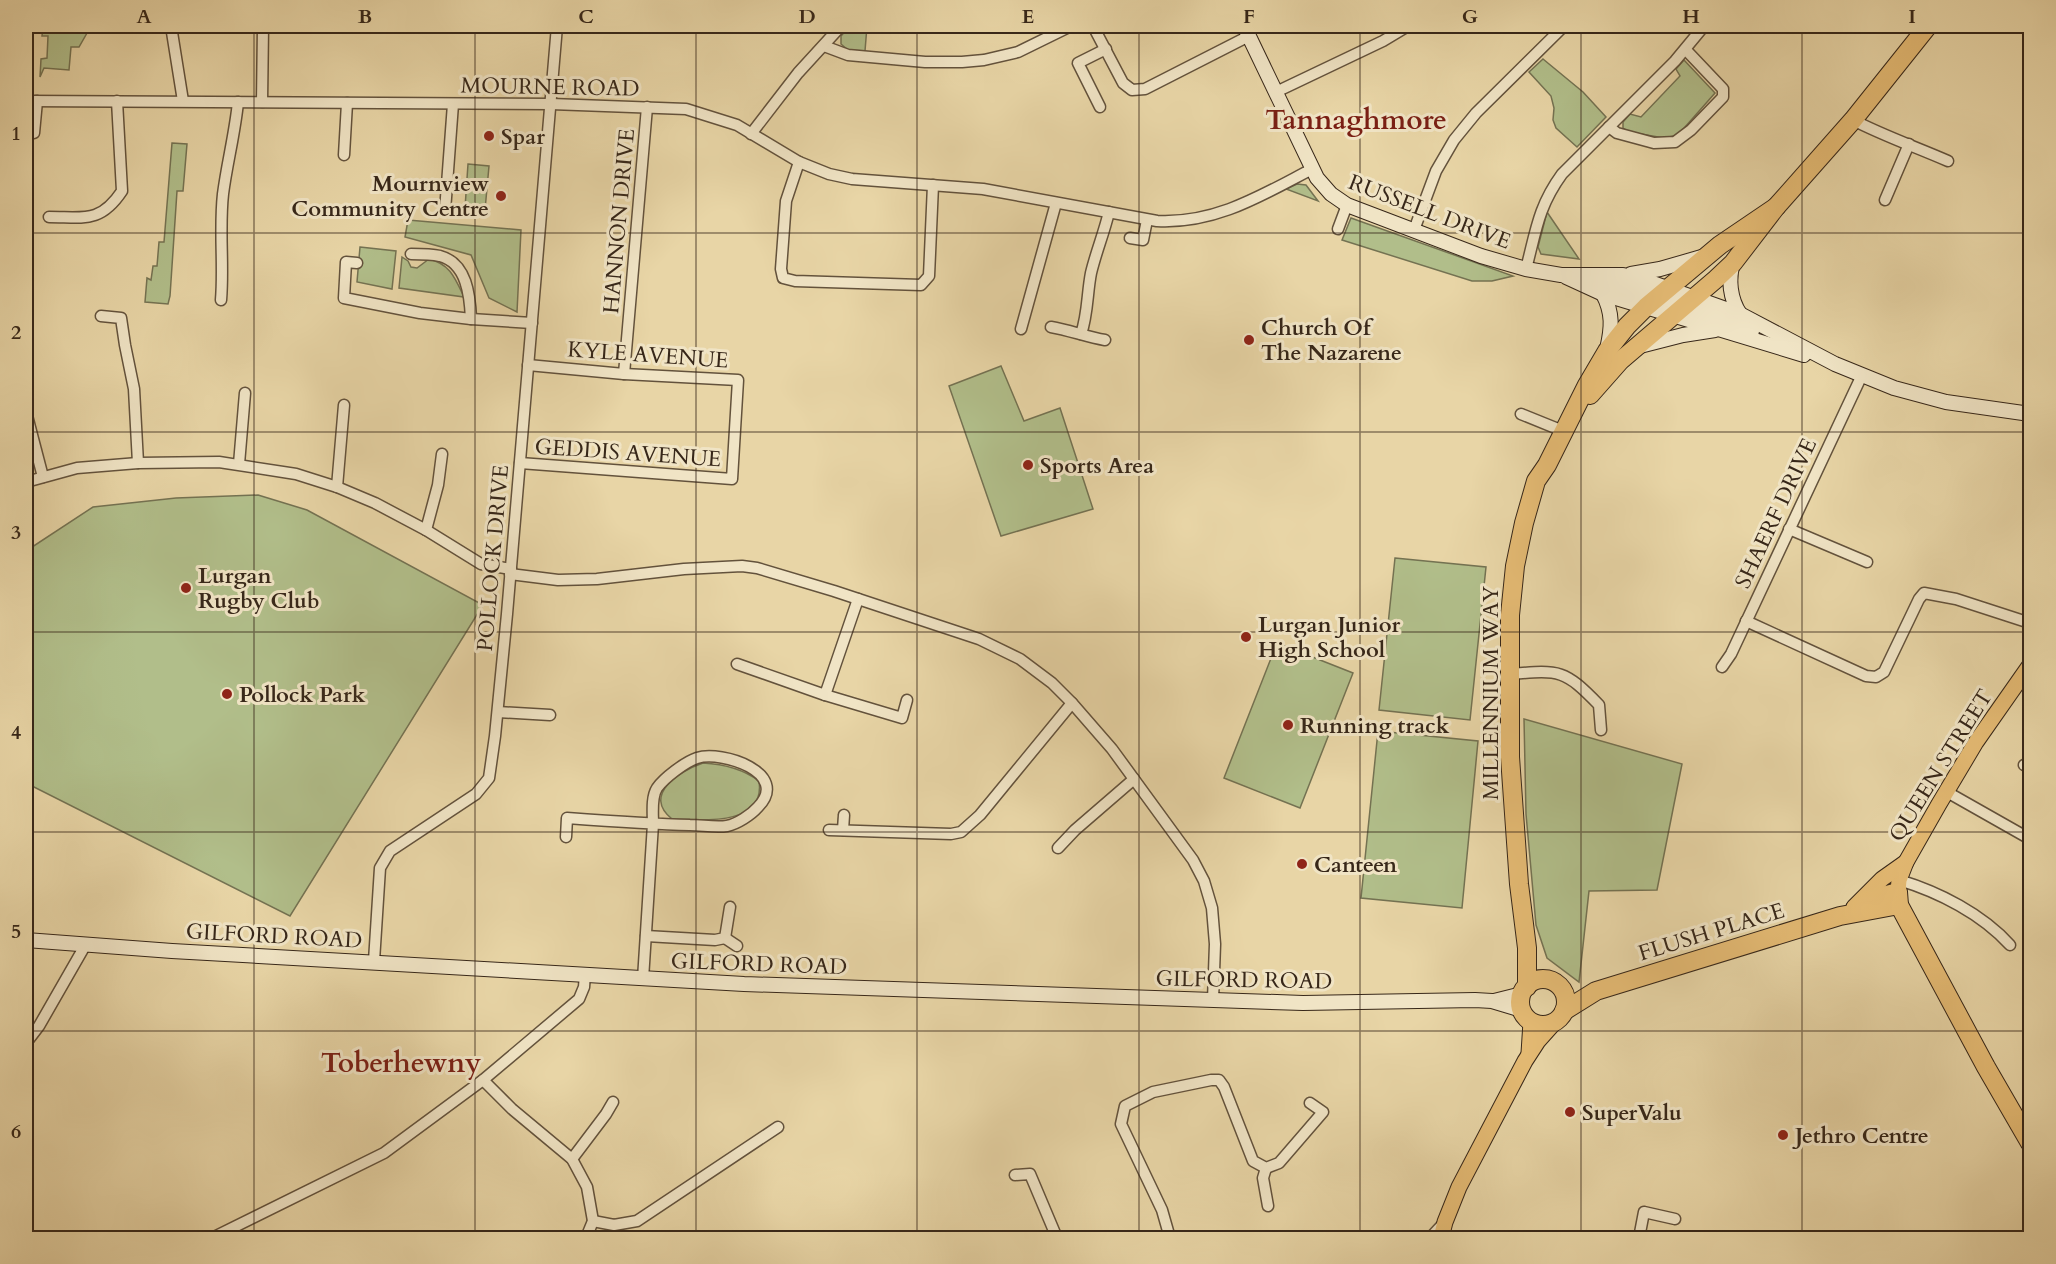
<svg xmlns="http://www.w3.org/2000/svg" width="2056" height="1264" viewBox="0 0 2056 1264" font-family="Cardo,serif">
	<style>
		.green { fill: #b1be8a; stroke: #747252; stroke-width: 1.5 }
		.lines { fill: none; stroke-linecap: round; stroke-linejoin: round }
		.street-casing { stroke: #63523c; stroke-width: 13 }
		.secondary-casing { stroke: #372719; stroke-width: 16 }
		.primary-casing { stroke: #372719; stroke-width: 17 }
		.highway-casing { stroke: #372719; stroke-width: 20 }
		.street { stroke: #f0e4c5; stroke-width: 10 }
		.secondary { stroke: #f0e4c5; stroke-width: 14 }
		.primary { stroke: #e4ba73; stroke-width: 15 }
		.highway { stroke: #e4ba73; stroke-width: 18 }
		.grid { fill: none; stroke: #372719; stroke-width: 1.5; stroke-opacity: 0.55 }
		.poi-dot { fill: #8f2418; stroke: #f0e4c5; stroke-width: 2 }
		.labels { text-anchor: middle; stroke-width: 6; stroke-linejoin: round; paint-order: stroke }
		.street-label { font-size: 22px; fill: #372719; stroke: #f0e4c5 }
		.poi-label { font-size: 22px; font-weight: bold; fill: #372719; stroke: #f0e4c5; text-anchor: start }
		.district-label { font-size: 28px; font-weight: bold; fill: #7a1f14; stroke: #f0e4c5 }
		.neatline { fill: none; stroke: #372719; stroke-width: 2 }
		.grid-label { font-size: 20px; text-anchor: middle; font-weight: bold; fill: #372719 }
	</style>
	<rect width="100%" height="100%" fill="#e8d5a6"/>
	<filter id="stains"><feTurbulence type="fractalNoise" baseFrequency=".00333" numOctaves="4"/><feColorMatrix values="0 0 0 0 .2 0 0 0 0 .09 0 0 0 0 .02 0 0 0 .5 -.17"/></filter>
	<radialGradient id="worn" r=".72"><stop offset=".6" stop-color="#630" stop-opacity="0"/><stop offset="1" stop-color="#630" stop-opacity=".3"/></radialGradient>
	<g class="green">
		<polygon points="43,26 91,26 79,47 71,47 69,70 44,68 40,77 41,59 47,58 48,36 42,36"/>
		<polygon points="850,26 867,26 865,51 848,50 841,44 841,36"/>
		<polygon points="1543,59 1583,92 1606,117 1577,147 1556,128 1553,120 1554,108 1551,96 1529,72"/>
		<polygon points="1684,60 1715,93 1678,135 1664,138 1629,132 1623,128 1623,122 1630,114 1641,117 1680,76 1676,69"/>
		<polygon points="172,143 187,144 183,191 177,191 170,296 168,304 145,302 147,278 151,280 153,266 157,266 159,242 164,242"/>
		<polygon points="468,164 489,166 485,210 465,208"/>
		<polygon points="1297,184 1306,185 1318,201 1286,189"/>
		<polygon points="1547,212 1549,215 1579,259 1541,254 1538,247"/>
		<polygon points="1351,218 1513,276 1492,281 1472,281 1342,240"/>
		<polygon points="408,220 521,230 517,312 489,298 471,255 405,237"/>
		<polygon points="360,247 396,251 392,289 357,282"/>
		<path d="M402,257L408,261L411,267L417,268L429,259C450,264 455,278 464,297L399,288Z"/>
		<polygon points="1001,366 1024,421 1060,408 1093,509 1001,536 949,386"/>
		<polygon points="258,495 307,510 483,605 290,916 26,783 26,551 93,507 176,498"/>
		<polygon points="1395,558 1486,567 1470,720 1379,710"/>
		<polygon points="1277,643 1353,673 1300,808 1224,778"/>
		<polygon points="1524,719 1682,764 1657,890 1589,891 1579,982 1547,958 1536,925 1526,814"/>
		<polygon points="1378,731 1478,741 1462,908 1361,898"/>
		<path d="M703,763C722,764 743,769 759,781C766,827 700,820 672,819C642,795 679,771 703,763Z"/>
	</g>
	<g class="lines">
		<defs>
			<g id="street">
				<polyline points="171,26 183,101"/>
				<polyline points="1093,26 1123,83 1132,90 1145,89 1249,36"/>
				<polyline points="824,46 848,55 925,62 962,62 984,60 1018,52 1071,26"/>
				<polyline points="1276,92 1383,41 1408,26"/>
				<path d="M26,101L551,104L686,109L737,125L799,162L829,174L852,179L983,189L1157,221C1216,224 1262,195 1312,169"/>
				<polyline points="262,102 263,26"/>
				<polyline points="1100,107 1078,63 1106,49"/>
				<path d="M1853,120C1884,136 1916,147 1948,161"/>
				<polyline points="1609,127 1617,133 1654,143 1675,142 1691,130 1723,97 1723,89 1686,50"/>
				<polyline points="34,133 37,101"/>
				<polyline points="751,134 798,73 841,26"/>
				<polyline points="344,155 347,103"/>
				<polyline points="799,162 786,201 781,269 783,278 795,281 921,285 929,276 933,185"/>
				<polyline points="1885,200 1909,144"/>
				<polyline points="445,211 453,104"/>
				<path d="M49,217C83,217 100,224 122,191L117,101"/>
				<polyline points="1338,229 1347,205"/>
				<polyline points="1414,230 1436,171 1454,140 1476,113 1564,26"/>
				<polyline points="1130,238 1143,240 1147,220"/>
				<path d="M411,254C420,254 431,254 440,256C467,263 470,296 471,319"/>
				<polyline points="357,263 346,262 344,298 420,313 471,319 532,323"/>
				<path d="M1526,269C1536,231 1538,207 1562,174L1675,61L1704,26"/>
				<path d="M221,300C224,265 219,230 223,194C227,163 235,133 238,102"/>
				<polyline points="101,316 121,318 125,345 134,389 138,463"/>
				<path d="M1051,327C1069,330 1087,337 1105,340"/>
				<polyline points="1021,329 1056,203"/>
				<path d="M1081,334C1088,314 1087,293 1091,273C1096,252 1104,233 1109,212"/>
				<polyline points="624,374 647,107"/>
				<polyline points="26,412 43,477"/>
				<polyline points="1521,414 1563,431"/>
				<polyline points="520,463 732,479 738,380 624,374 528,365"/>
				<polyline points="239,464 245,393"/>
				<polyline points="26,482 77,468 138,463 219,462 296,474 337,487 375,503 426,530 481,564 511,569"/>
				<polyline points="337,487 344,405"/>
				<polyline points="1789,529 1867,562"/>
				<polyline points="426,530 438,485 442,454"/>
				<polyline points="510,574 558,580 597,579 684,569 742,566 757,568 834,591 979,639 1020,659 1052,683 1072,703 1112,749 1193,860 1204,881 1212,908 1215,944 1213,1000"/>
				<polyline points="1746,621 1866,676 1876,677 1884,672 1919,599 1924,593 1956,599 2030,623"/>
				<polyline points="737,664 825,695 858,599"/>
				<polyline points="1722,667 1731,654 1862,375"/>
				<path d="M1510,674C1560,670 1564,669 1599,705L1601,730"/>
				<polyline points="825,695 902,718 907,700"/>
				<polyline points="498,712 550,715"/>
				<polyline points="2024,765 2030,768"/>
				<polyline points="1947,792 2030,839"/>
				<polyline points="829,830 951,834 961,832 980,815 1072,703"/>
				<polyline points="843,830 844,815"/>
				<path d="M566,837L567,818C608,821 649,824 690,825C702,825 716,828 727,826C737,824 751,815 758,807C791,773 722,750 697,758C685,762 664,778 657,788C651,797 653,814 653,824L643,979"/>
				<polyline points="1058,848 1075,830 1134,779"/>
				<path d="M1899,880C1939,892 1982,914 2010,945"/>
				<polyline points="646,936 715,940 725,938 730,907"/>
				<polyline points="725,938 737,946"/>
				<polyline points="374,961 380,868 390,851 476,794 489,778 495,736 507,614 557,26"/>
				<polyline points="26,1043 39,1026 86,944"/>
				<polyline points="483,1080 512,1109 572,1159 587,1187 593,1221 586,1238"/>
				<polyline points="572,1159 606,1114 613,1102"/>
				<polyline points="1266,1168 1263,1178 1268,1206"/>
				<polyline points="1015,1175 1030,1174 1057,1238"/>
				<polyline points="593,1221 614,1225 637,1221 778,1127"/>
				<polyline points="212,1238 384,1153 483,1080 579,999 584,987 585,974"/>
				<polyline points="1170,1238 1162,1210 1121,1124 1125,1106 1153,1092 1211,1080 1219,1080 1224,1087 1253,1161 1266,1168 1279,1163 1323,1112 1310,1103"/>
				<polyline points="1430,1238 1444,1223"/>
				<polyline points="1639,1238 1644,1212 1675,1219"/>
			</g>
			<g id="secondary">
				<polyline points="1244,26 1317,178 1331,194 1347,205 1481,256 1526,269 1561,275 1623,275 1653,283 1740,314 1835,364 1894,388 1946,402 2030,414"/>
				<path d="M1733,263C1728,279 1730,299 1740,314"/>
				<polyline points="1631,274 1660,269 1705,256"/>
				<polyline points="1566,277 1603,294 1804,355"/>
				<polyline points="1599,280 1672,301 1752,331"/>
				<path d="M1603,294C1613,313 1612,328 1607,349"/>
				<polyline points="1640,346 1683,335 1715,330"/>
				<polyline points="26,940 172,951 744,984 1303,1003 1475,1000 1492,1001 1522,1010"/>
				<polyline points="1494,1001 1522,994"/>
			</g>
			<g id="primary">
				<polyline points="1898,892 1899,880 1906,862 1939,804 1976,742 2030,665"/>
				<polyline points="1854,907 1882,879 1906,862"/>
				<polyline points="1529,1053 1531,1022"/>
				<polyline points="1441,1238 1445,1222 1459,1187 1525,1061 1538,1041 1555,1022"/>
			</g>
			<g id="highway">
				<polyline points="1590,395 1620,361 1716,279 1733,263 1776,207 1853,120 1928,26"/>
				<polyline points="1855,909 1876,898 1898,892 1899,905 1986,1067 2030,1143"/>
				<circle cx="1543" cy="1002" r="23"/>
				<polyline points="1527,987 1527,948 1519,884 1510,757 1510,615 1515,566 1524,523 1536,481 1547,465 1587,385 1607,351 1627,326 1646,307 1720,245 1776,207"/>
				<polyline points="1564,1011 1596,991 1840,916 1899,905"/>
			</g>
		</defs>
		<use href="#street" class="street-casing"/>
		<use href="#secondary" class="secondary-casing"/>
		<use href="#primary" class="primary-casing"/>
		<use href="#highway" class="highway-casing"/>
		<use href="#street" class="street"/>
		<use href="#secondary" class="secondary"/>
		<use href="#primary" class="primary"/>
		<use href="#highway" class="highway"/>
	</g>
	<path class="grid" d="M254,26V1238M475,26V1238M696,26V1238M917,26V1238M1139,26V1238M1360,26V1238M1581,26V1238M1802,26V1238M26,233H2030M26,432H2030M26,632H2030M26,832H2030M26,1031H2030"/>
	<g class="poi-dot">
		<circle cx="489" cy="136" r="6"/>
		<circle cx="501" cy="196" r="6"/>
		<circle cx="1249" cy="340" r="6"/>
		<circle cx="1028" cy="465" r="6"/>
		<circle cx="186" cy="588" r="6"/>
		<circle cx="1246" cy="637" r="6"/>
		<circle cx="227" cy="694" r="6"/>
		<circle cx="1288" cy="725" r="6"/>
		<circle cx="1302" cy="864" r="6"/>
		<circle cx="1570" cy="1112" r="6"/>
		<circle cx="1783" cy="1135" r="6"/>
	</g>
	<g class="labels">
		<g class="street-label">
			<text transform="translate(550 86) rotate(1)" y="8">MOURNE ROAD</text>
			<text transform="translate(1430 211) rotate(21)" y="8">RUSSELL DRIVE</text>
			<text transform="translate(618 221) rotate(-85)" y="8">HANNON DRIVE</text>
			<text transform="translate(648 354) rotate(4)" y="8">KYLE AVENUE</text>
			<text transform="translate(628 452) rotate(4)" y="8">GEDDIS AVENUE</text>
			<text transform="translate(1775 513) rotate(-65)" y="8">SHAERF DRIVE</text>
			<text transform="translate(492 558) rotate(-85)" y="8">POLLOCK DRIVE</text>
			<text transform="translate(1490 693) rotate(-90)" y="8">MILLENNIUM WAY</text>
			<text transform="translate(1940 765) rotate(-58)" y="8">QUEEN STREET</text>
			<text transform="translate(1711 931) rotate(-17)" y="8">FLUSH PLACE</text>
			<text transform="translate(274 935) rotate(3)" y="8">GILFORD ROAD</text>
			<text transform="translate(759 963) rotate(2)" y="8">GILFORD ROAD</text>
			<text transform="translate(1244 979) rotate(1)" y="8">GILFORD ROAD</text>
		</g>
		<g class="poi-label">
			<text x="501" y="144">Spar</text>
			<text x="489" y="191" text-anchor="end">Mournview<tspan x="489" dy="25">Community Centre</tspan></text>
			<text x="1261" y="335">Church Of<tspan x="1261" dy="25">The Nazarene</tspan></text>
			<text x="1040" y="473">Sports Area</text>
			<text x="198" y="583">Lurgan<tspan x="198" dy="25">Rugby Club</tspan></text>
			<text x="1258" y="632">Lurgan Junior<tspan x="1258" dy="25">High School</tspan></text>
			<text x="239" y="702">Pollock Park</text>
			<text x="1300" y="733">Running track</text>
			<text x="1314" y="872">Canteen</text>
			<text x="1582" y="1120">SuperValu</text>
			<text x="1795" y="1143">Jethro Centre</text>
		</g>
		<g class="district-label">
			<text x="1356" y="129">Tannaghmore</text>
			<text x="401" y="1072">Toberhewny</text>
		</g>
	</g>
	<rect width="2056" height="1264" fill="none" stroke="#e8d5a6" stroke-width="66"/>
	<rect x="33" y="33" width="1990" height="1198" class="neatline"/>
	<g class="grid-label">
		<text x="144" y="23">A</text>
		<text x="365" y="23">B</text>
		<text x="586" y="23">C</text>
		<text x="807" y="23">D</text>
		<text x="1028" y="23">E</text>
		<text x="1249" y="23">F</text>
		<text x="1470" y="23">G</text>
		<text x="1691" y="23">H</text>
		<text x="1912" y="23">I</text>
		<text x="16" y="140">1</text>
		<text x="16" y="339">2</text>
		<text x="16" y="539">3</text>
		<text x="16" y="739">4</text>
		<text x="16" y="938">5</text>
		<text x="16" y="1138">6</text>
	</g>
	<rect width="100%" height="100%" filter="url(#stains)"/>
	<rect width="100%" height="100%" fill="url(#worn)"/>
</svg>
